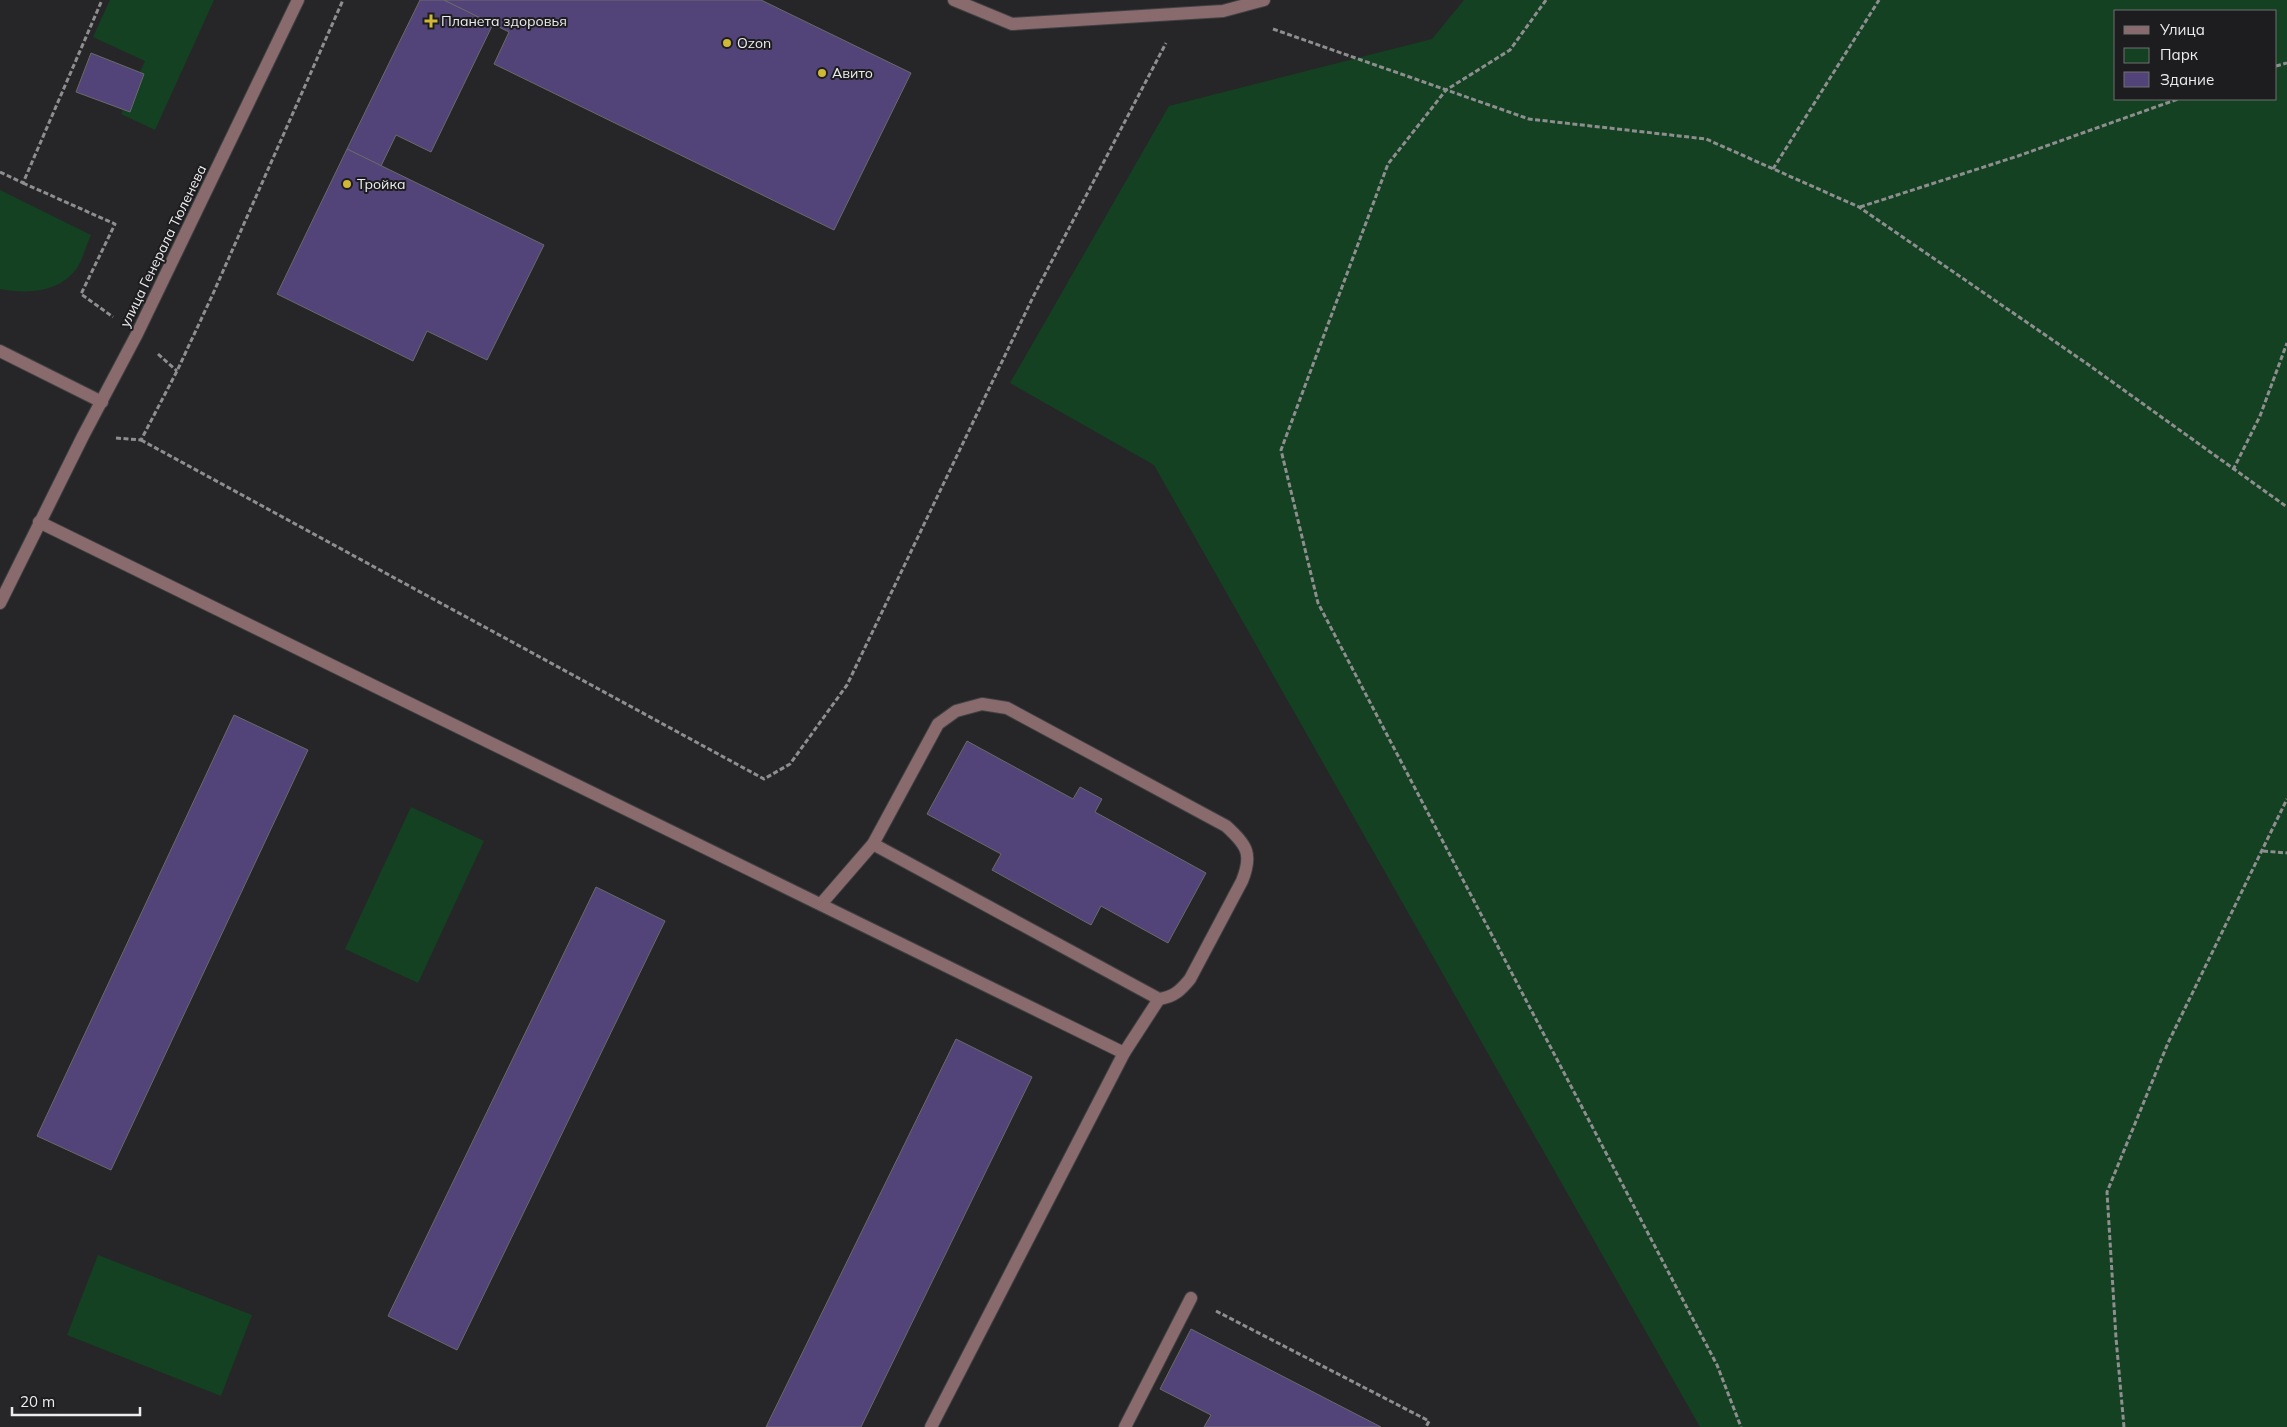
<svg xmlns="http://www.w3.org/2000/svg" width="2287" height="1427" viewBox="0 0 2287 1427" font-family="Mulish,sans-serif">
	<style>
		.green { fill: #134121; fill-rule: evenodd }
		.building { fill: #524478; stroke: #6a696c }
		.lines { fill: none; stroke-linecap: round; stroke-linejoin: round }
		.minor-casing { stroke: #424245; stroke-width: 14 }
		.path { stroke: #8e8e90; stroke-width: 3; stroke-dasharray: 5 2.5; stroke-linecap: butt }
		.minor { stroke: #896b6d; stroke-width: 12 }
		.poi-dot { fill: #d1b736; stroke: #1d1c1f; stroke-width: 2 }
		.labels { text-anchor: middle; stroke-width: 4; stroke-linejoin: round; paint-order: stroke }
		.poi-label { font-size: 14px; fill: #ededef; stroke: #1d1c1f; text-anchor: start }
		.street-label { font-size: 14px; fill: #ededef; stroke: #1d1c1f }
	</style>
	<rect width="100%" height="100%" fill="#262629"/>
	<g class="green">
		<polygon points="110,0 214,0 155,130 121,114 145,61 93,37"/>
		<path d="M1464,0H2287V1427H1700L1154,465L1010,383L1169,106L1432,39ZM2116,11H2276V99H2116Z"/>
		<path d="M0,190L91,235C86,245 83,259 77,268C59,293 27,294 0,289Z"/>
		<polygon points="411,807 484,841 418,983 345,949"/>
		<polygon points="98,1255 252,1315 221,1396 67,1335"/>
	</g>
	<g class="building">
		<polygon points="420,0 444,0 493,24 431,152 396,135 381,166 347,149"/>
		<polygon points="444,0 761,0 911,73 834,230 494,64 509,32"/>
		<polygon points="91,53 144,74 130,112 76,92"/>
		<polygon points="347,149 544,245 487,360 427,331 413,361 277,294"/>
		<polygon points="234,715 308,750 111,1170 37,1136"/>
		<polygon points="967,741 1073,799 1080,787 1102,799 1095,812 1206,873 1168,943 1101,906 1091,925 992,870 1001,854 927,814"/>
		<polygon points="596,887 665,921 457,1350 388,1316"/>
		<polygon points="956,1039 1032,1077 861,1427 766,1427"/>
		<polygon points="1191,1329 1381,1427 1204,1427 1211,1415 1160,1389"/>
	</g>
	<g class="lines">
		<defs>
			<g id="minor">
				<polyline points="954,0 1012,24 1223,11 1264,0"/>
				<polyline points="0,351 102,402"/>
				<polyline points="39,522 1124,1053"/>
				<polyline points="0,603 83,436 137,334 298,0"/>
				<path d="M982,704L1007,708L1226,826C1247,845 1253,854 1242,881L1190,979C1181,990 1174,997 1159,999L873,844L938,724L956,711Z"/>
				<polyline points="821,904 873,844"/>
				<polyline points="931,1427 1124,1053 1159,999"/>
				<polyline points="1125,1427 1191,1298"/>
			</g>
		</defs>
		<use href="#minor" class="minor-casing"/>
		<g class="path">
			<polyline points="1546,0 1510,50 1446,90 1388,164 1281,450 1318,603 1717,1365 1741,1427"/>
			<polyline points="1273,29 1529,119 1706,139 1859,207 2086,363 2287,507"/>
			<polyline points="2276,66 2287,63"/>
			<polyline points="1773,169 1879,0"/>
			<polyline points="0,172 23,183 102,0"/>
			<polyline points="23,183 115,224 81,294 113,317"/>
			<polyline points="1860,207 2018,156 2178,99"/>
			<polyline points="158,354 177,371"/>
			<polyline points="116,438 141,440 177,371 212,296 343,0"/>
			<polyline points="141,440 764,779 790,764 847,685 1033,297 1166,43"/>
			<polyline points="2233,470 2260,416 2287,343"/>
			<polyline points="2263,851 2287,853"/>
			<polyline points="1216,1311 1429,1421 1426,1427"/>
			<polyline points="2124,1427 2116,1338 2107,1192 2168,1043 2287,799"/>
		</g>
		<use href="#minor" class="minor"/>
	</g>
	<g class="poi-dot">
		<path d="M428.5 13.5h5v5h5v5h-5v5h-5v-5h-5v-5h5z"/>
		<circle cx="727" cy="43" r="5"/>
		<circle cx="822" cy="73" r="5"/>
		<circle cx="347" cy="184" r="5"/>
	</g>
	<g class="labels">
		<g class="poi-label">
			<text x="441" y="26">Планета здоровья</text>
			<text x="737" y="48">Ozon</text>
			<text x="832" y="78">Авито</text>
			<text x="357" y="189">Тройка</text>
		</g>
		<g class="street-label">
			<text transform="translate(163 246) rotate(-64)" y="5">улица Генерала Тюленева</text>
		</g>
	</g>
	<rect x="2114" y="10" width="162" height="90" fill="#1d1c1f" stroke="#707072"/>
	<rect x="2124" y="26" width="25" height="8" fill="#896b6d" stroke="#707072"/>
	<text x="2160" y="35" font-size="15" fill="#ededef">Улица</text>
	<rect x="2124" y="48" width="25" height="15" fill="#134121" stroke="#707072"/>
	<text x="2160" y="60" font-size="15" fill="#ededef">Парк</text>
	<rect x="2124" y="72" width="25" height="15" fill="#524478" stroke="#707072"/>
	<text x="2160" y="85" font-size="15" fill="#ededef">Здание</text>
	<path d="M12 1407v8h128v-8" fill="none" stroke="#ededef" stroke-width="2.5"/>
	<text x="20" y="1407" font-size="15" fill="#ededef" stroke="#1d1c1f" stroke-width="4" paint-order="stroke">20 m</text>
</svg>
